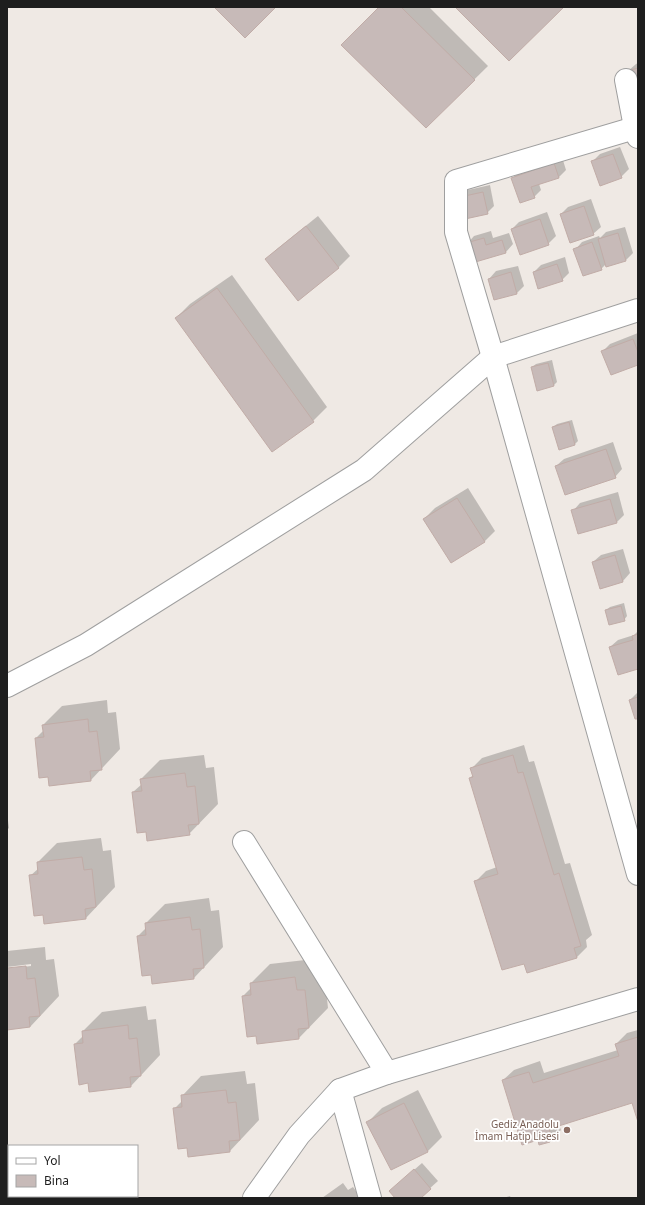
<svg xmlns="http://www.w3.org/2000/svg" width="645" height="1205" viewBox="0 0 645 1205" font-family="'Noto Sans',sans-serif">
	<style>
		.shadow { fill: #0003 }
		.building { fill: #c7bab8; stroke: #c1aca7 }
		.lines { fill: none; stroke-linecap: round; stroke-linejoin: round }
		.minor-casing { stroke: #9f9f9f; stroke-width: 24 }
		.minor { stroke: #fff; stroke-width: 22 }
		.education-dot { fill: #8d6e63; stroke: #fff; stroke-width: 1.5 }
		.labels { text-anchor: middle; stroke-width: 3.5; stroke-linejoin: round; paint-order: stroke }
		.education-label { font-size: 10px; fill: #785e54; stroke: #fff; text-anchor: end }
	</style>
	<rect width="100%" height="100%" fill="#efe9e4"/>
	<g class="shadow">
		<polygon points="381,7 429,7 488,66 426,127"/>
		<polygon points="638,63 638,103 628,71 636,64"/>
		<polygon points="620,147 629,169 621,177 592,162 600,154"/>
		<polygon points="562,157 566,170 559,177 539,184 541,190 534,197 513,178 520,171"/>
		<polygon points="490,185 494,206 487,213 461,197 468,190"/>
		<polygon points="591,199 601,227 593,234 561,214 568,207"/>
		<polygon points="547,212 556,236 548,244 512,229 519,222"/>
		<polygon points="318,216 350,256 339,267 298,300 266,259 277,249"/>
		<polygon points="625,227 633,253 626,260 606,264 601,269 575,250 582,242 599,236 600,238 606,232"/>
		<polygon points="491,231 493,238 509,233 513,244 506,252 467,244 474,236"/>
		<polygon points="565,257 569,273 562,280 534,272 541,265"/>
		<polygon points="518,266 524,286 517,293 495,299 489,279 496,271"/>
		<polygon points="232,275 327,407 313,421 272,450 176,318 190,304"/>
		<polygon points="638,333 638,364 603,351 610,344"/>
		<polygon points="552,360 557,382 554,385 538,389 532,367 536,364"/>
		<polygon points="572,420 578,441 575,444 560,449 553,427 557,424"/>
		<polygon points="613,442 622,469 615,477 556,466 564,459"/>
		<polygon points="468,488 495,531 484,542 424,519 435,508"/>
		<polygon points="618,492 624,515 617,522 573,511 580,503"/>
		<polygon points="623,549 630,573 623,581 601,587 593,562 601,555"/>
		<polygon points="624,603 627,616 624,620 606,610 610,607"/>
		<polygon points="638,631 638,668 610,647 618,640 634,635"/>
		<polygon points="638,692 638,718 630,700"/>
		<polygon points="107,700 108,713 116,712 120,749 91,780 50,785 49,776 36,738 44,730 43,725 62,706"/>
		<polygon points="524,745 529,762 534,761 565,864 570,863 592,935 586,940 587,947 576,958 525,962 475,882 486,871 497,867 470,778 473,775 471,769 482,758"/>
		<polygon points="204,755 206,768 214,767 218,804 189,834 147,831 133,792 142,784 141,779 160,760"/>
		<polygon points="7,813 9,828 7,830"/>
		<polygon points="101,838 103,851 111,850 115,887 86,918 45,923 44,914 30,876 39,868 38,862 57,843"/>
		<polygon points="209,898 211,911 219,910 223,947 194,978 152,974 138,936 146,928 146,923 165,904"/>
		<polygon points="45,947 46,960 54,959 59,996 30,1027 7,1029 7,969 31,966 31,964 7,967 7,951"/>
		<polygon points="314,959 324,971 328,1008 299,1038 257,1034 243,996 251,988 251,983 270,964"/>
		<polygon points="146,1006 148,1020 156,1019 160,1055 131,1086 75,1044 83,1036 83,1031 102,1012"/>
		<polygon points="638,1030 638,1119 632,1101 559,1125 561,1130 550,1141 538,1139 503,1080 514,1070 540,1061 544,1073 618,1050 616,1044 627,1033"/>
		<polygon points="245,1071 247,1084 255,1083 259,1120 230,1151 189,1156 188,1147 174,1109 183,1100 182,1096 201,1076"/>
		<polygon points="418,1090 442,1137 428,1151 391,1169 368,1122 382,1108"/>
		<polygon points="422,1163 438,1181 419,1198 396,1198 398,1184"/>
		<polygon points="343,1183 348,1190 353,1187 361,1198 322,1198"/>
		<polygon points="47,1196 114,1196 116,1198 45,1198"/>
		<polygon points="510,1196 511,1198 503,1198"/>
	</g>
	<g class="building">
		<polygon points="214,7 276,7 245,38"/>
		<polygon points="379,7 401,7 475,80 426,128 341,45"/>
		<polygon points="455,7 564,7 509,61"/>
		<polygon points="638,68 638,107 627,71"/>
		<polygon points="613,154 622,178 600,186 591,161"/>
		<polygon points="554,163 559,178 531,187 535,198 520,203 511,178"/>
		<polygon points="483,192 488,214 465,219 460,197"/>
		<polygon points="584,206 594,235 570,243 560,214"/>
		<polygon points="540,219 549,245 520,255 511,229"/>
		<polygon points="306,226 339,268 298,301 265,259"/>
		<polygon points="618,233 626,261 606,267 598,239"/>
		<polygon points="484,238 486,245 502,240 506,253 472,263 466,243"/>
		<polygon points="592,242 602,270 583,276 573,249"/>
		<polygon points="557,264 563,281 538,289 533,272"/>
		<polygon points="511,272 517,294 494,300 488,279"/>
		<polygon points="217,288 314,422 272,452 175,318"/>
		<polygon points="633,339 638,352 638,365 611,375 601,351"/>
		<polygon points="548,363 554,386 537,391 531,367"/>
		<polygon points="569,422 575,445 559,450 552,427"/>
		<polygon points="606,449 616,478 565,495 555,466"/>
		<polygon points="457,498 485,542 451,563 423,519"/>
		<polygon points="610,499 617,523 578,534 571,510"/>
		<polygon points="615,555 623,582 600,589 592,562"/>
		<polygon points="621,606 625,621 609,625 605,610"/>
		<polygon points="638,634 638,669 618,675 609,647 633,640 632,636"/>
		<polygon points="638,697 638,719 635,719 629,700"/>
		<polygon points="88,719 89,732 97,731 102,770 90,771 91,781 49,786 48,777 39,778 35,738 44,737 42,725"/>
		<polygon points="513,755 518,773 523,772 554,875 559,873 581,946 574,948 577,958 527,973 524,964 502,970 474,881 498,874 469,778 473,777 470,768"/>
		<polygon points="185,773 187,787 195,786 199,824 188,825 190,835 147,841 146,832 137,833 132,792 142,791 140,779"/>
		<polygon points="82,857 84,870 92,869 96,907 85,909 86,919 44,924 43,915 34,916 29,875 38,874 37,862"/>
		<polygon points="190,917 192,930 200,929 204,968 193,969 194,979 152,984 151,975 142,976 137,936 146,935 145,923"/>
		<polygon points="26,966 27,979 35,978 40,1016 29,1017 30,1027 7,1030 7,968"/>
		<polygon points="295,977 297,990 305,990 309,1028 298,1029 299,1039 257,1044 256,1036 247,1037 242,996 251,995 250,983"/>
		<polygon points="128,1025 129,1039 137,1038 141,1076 130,1077 131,1087 89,1092 88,1083 79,1085 74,1044 83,1043 82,1031"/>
		<polygon points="638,1037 638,1122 632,1103 549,1129 551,1135 548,1136 550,1142 539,1145 538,1140 522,1145 502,1080 529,1072 533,1083 619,1056 615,1044"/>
		<polygon points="226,1090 228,1103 236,1102 240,1140 229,1141 230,1152 188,1157 187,1148 178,1149 173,1108 182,1107 181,1095"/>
		<polygon points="404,1103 428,1152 391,1170 366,1122"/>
		<polygon points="414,1169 431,1189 421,1198 395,1198 389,1191"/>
		<polygon points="48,1196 90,1196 91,1198 46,1198"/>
	</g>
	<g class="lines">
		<defs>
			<g id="minor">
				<polyline points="626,80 635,127 638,137"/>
				<polyline points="638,127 456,181 456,232 493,357 638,874"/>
				<polyline points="7,686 86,645 364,470 493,357 638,310"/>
				<polyline points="244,842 387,1073"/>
				<polyline points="340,1090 370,1198"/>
				<polyline points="254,1198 299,1135 340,1090 387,1073 638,999"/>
			</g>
		</defs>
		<use href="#minor" class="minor-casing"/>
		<use href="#minor" class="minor"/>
	</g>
	<circle class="education-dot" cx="567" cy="1130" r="4"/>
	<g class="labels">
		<g class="education-label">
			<text x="559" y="1128">Gediz Anadolu<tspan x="559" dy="12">İmam Hatip Lisesi</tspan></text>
		</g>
	</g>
	<rect width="645" height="1205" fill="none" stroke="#1e1e1e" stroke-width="16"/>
	<rect x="8" y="1145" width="130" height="52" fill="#ffffff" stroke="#a5a5a5"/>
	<rect x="16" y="1158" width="20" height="6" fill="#ffffff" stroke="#a5a5a5"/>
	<text x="44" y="1165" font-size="12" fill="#1e1e1e">Yol</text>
	<rect x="16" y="1175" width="20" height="12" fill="#c7bab8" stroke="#a5a5a5"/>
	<text x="44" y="1185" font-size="12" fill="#1e1e1e">Bina</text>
</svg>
